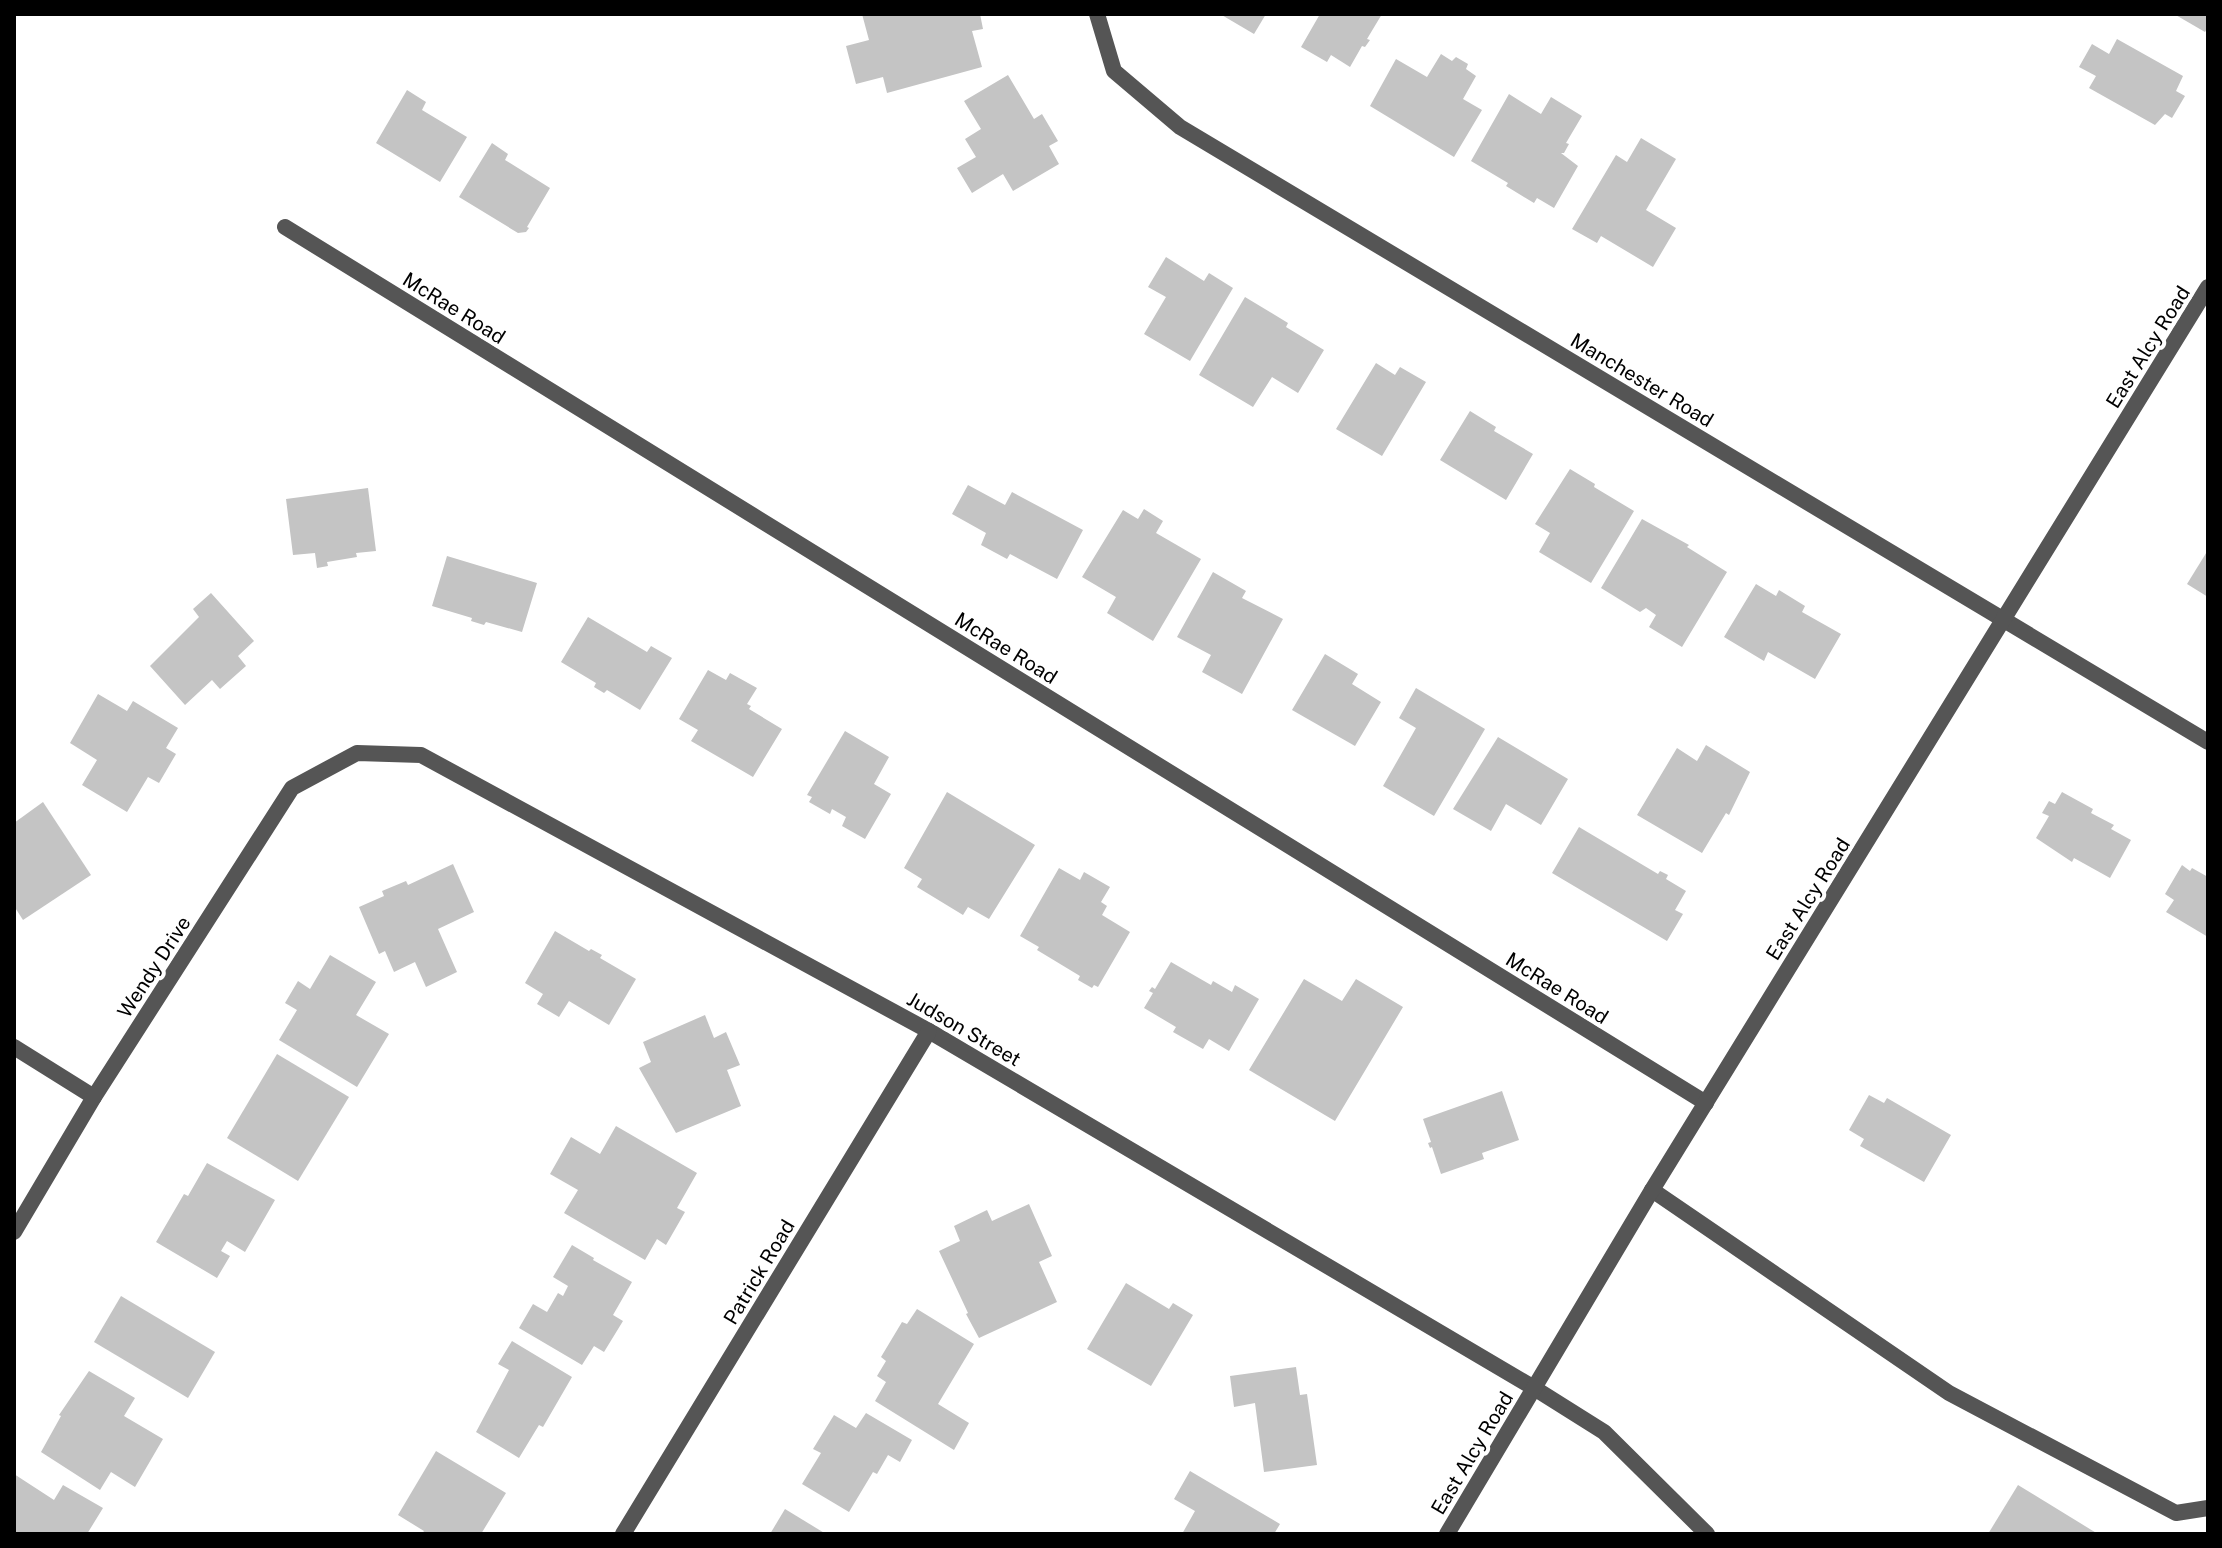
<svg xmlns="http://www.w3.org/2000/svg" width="2222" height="1548" viewBox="0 0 2222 1548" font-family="'Public Sans',sans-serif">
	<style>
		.building { fill: #c4c4c4 }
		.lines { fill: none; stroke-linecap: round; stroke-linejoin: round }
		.service { stroke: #555; stroke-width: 16 }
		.minor { stroke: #555; stroke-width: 16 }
		.tertiary { stroke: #555; stroke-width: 16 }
		.labels { text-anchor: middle; stroke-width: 8; stroke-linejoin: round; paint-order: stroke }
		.street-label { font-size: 20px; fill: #000; stroke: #fff }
	</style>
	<rect width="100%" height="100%" fill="#fff"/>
	<g class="building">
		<polygon points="862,14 980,14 983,29 972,31 982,67 887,93 883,77 856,84 846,46 869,40"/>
		<polygon points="1220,14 1266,14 1254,34"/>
		<polygon points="1320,14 1382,14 1367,39 1370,40 1365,47 1362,46 1350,67 1331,55 1327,62 1301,47"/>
		<polygon points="2174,14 2208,14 2208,27 2205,32"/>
		<polygon points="2117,39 2183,76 2176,91 2185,96 2172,118 2165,114 2155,125 2089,88 2096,76 2079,67 2092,44 2109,54"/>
		<polygon points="1441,54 1452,61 1456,57 1468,64 1466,69 1476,76 1463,99 1482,110 1454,157 1370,106 1396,59 1427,77"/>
		<polygon points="1008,75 1034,119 1042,114 1058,141 1049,146 1059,164 1013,191 1003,174 972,193 957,168 976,157 965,139 981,129 964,101"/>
		<polygon points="407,90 426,102 422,110 467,137 440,182 376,143"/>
		<polygon points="1509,94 1541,114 1551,97 1582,116 1566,143 1569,144 1564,153 1561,153 1578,166 1554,208 1537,198 1534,203 1506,186 1508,183 1471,161"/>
		<polygon points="1641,138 1676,159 1646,210 1676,228 1653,267 1601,236 1597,243 1572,229 1616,155 1627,162"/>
		<polygon points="492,143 508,154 505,160 550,188 527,227 529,228 526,232 518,233 459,197"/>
		<polygon points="1166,257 1204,281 1209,273 1233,288 1190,361 1144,334 1166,297 1148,287"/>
		<polygon points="1245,297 1288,323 1286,327 1324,350 1298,393 1272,377 1253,407 1199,375"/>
		<polygon points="1376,363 1395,375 1400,367 1426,382 1382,456 1336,429"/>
		<polygon points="1470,411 1496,427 1494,431 1533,454 1506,500 1440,460"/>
		<polygon points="1570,469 1595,484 1594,487 1634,511 1591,583 1539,552 1550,533 1535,524"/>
		<polygon points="968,485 1005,505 1012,492 1083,530 1057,579 1010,554 1007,559 981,545 986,533 952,514"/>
		<polygon points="368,488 376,551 356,553 357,557 327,562 328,566 317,568 315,553 293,555 286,499"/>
		<polygon points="1144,509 1163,521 1156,533 1201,559 1153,641 1107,613 1116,597 1082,577 1123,510 1138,519"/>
		<polygon points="1642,519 1689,545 1687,547 1727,572 1682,647 1649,627 1656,615 1646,608 1640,612 1601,588"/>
		<polygon points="2208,550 2208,597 2187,584"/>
		<polygon points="447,556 537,583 522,632 486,622 484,625 471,621 472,618 432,606"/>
		<polygon points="1213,572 1246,591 1242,598 1283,619 1242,694 1202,672 1211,655 1177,637"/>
		<polygon points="1756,584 1776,596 1779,590 1805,606 1802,612 1841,634 1815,679 1768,652 1764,661 1724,637"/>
		<polygon points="211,593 254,641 238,656 246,666 220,689 212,680 185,705 150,666 199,617 193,609"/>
		<polygon points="588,617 647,652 651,646 672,658 640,710 607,690 604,693 594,687 596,683 561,662"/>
		<polygon points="1325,654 1358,674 1352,684 1381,702 1355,746 1292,710"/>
		<polygon points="708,670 726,680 730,673 757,688 747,704 751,706 749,709 782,729 753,777 691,741 698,730 679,719"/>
		<polygon points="1416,688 1485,729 1434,816 1383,786 1416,728 1399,718"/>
		<polygon points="98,694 127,711 133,701 178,728 166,748 176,754 159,783 148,777 127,812 82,785 97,760 70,743"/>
		<polygon points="845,731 889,757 874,784 891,794 865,839 842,826 846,817 832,809 830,814 809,802 812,797 807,795"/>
		<polygon points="1498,737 1568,779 1541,825 1506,804 1491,831 1453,809"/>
		<polygon points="1706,745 1750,772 1729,815 1726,813 1702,853 1637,815 1677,748 1697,761"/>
		<polygon points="947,792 1035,845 989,919 968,907 963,915 917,887 922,879 904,868"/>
		<polygon points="2062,792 2093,809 2091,813 2114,825 2111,829 2131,840 2110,878 2074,858 2072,862 2036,838 2049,816 2042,813 2049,801 2055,804"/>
		<polygon points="43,802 91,875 23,920 14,906 14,823"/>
		<polygon points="1579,827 1658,874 1660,871 1668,875 1666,879 1686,891 1675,910 1683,914 1667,941 1552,873"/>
		<polygon points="453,864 474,912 438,929 457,972 426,987 415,962 394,972 385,951 379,954 359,907 384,896 382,891 406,881 408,885"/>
		<polygon points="2182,865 2190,871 2192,868 2208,877 2208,937 2166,912 2174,900 2165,894"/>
		<polygon points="1059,868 1080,880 1084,872 1110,887 1101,902 1107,906 1102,915 1130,932 1098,987 1094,985 1092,988 1078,980 1080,976 1037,950 1039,947 1020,936"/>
		<polygon points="555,931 589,951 591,949 602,955 600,958 636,979 609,1025 569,1001 559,1017 537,1004 543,994 525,983"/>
		<polygon points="330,955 376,982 356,1015 389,1034 357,1087 279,1040 297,1010 285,1003 298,981 310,989"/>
		<polygon points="1171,962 1211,985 1213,981 1232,992 1235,985 1259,999 1229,1051 1209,1039 1203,1049 1173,1032 1176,1027 1144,1008 1153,993 1149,991 1152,987 1155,989"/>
		<polygon points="1304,979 1342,1001 1356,979 1403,1007 1335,1121 1249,1070"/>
		<polygon points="705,1015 714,1038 726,1032 740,1065 727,1070 741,1106 676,1133 639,1068 651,1062 643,1042"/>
		<polygon points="277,1054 349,1097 298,1181 227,1138"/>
		<polygon points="1502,1091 1519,1140 1482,1153 1484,1159 1441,1174 1432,1147 1430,1148 1428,1143 1431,1142 1423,1119"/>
		<polygon points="1869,1095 1884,1103 1887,1098 1951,1135 1924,1182 1860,1146 1864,1139 1849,1130"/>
		<polygon points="616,1126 697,1173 677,1208 685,1212 666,1245 657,1239 645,1260 564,1213 578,1190 550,1174 571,1137 600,1154"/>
		<polygon points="207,1163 275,1200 245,1252 227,1241 221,1251 230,1256 217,1278 156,1242 184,1194 188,1196"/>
		<polygon points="1029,1204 1052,1256 1039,1262 1057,1302 979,1338 966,1314 968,1313 939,1251 960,1241 954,1226 987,1210 992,1221"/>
		<polygon points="572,1245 594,1258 593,1260 632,1282 613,1315 623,1321 604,1352 594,1346 582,1365 519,1328 533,1304 547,1312 558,1293 563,1296 568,1286 553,1277"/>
		<polygon points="1126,1283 1169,1309 1173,1303 1193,1315 1151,1386 1087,1349"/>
		<polygon points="121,1296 215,1352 188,1398 94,1342"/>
		<polygon points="917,1309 974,1344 938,1404 969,1423 954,1450 875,1401 886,1382 877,1376 886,1361 881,1357 902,1322 907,1324"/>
		<polygon points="512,1341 572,1377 543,1427 539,1425 519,1458 476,1432 509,1370 498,1364"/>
		<polygon points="1296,1367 1300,1395 1307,1394 1317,1465 1264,1472 1255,1403 1234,1407 1230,1376"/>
		<polygon points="89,1371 135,1398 124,1416 163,1439 135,1487 111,1472 100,1490 41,1452 61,1416 59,1415"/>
		<polygon points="866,1413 912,1440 900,1462 888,1455 877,1474 873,1472 849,1512 802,1484 821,1453 813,1449 834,1415 856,1428"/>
		<polygon points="436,1451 506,1493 481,1534 422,1534 424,1531 398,1515"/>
		<polygon points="1190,1471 1280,1524 1274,1534 1182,1534 1195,1511 1174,1499"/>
		<polygon points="14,1474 54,1500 63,1485 103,1508 87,1534 14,1534"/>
		<polygon points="2018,1485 2098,1534 1988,1534"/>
		<polygon points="785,1509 826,1534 770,1534"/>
	</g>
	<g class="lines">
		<g class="service">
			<polyline points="1652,1190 1949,1393 2176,1513 2208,1508"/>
			<polyline points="1534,1388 1604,1432 1707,1534"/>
		</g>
		<g class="minor">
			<polyline points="1097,14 1114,71 1180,127 2208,742"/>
			<polyline points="285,227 1706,1103"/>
			<polyline points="14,1047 94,1097"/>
			<polyline points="14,1232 94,1097 292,788 357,753 421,755 929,1031 1534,1388"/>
			<polyline points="623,1534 929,1031"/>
		</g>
		<polyline class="tertiary" points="1447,1534 1652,1190 2208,287"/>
	</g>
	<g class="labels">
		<g class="street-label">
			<text transform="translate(454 308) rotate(32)" y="7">McRae Road</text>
			<text transform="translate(2148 347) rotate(-58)" y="7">East Alcy Road</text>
			<text transform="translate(1642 380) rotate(31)" y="7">Manchester Road</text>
			<text transform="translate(1006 648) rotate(32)" y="7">McRae Road</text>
			<text transform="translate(1808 899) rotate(-58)" y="7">East Alcy Road</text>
			<text transform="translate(154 967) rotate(-57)" y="7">Wendy Drive</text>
			<text transform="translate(1557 988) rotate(32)" y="7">McRae Road</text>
			<text transform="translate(964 1029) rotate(30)" y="7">Judson Street</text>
			<text transform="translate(759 1272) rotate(-59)" y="7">Patrick Road</text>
			<text transform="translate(1472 1453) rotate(-59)" y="7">East Alcy Road</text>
		</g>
	</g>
	<rect width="2222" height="1548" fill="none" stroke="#000000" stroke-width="32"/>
</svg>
